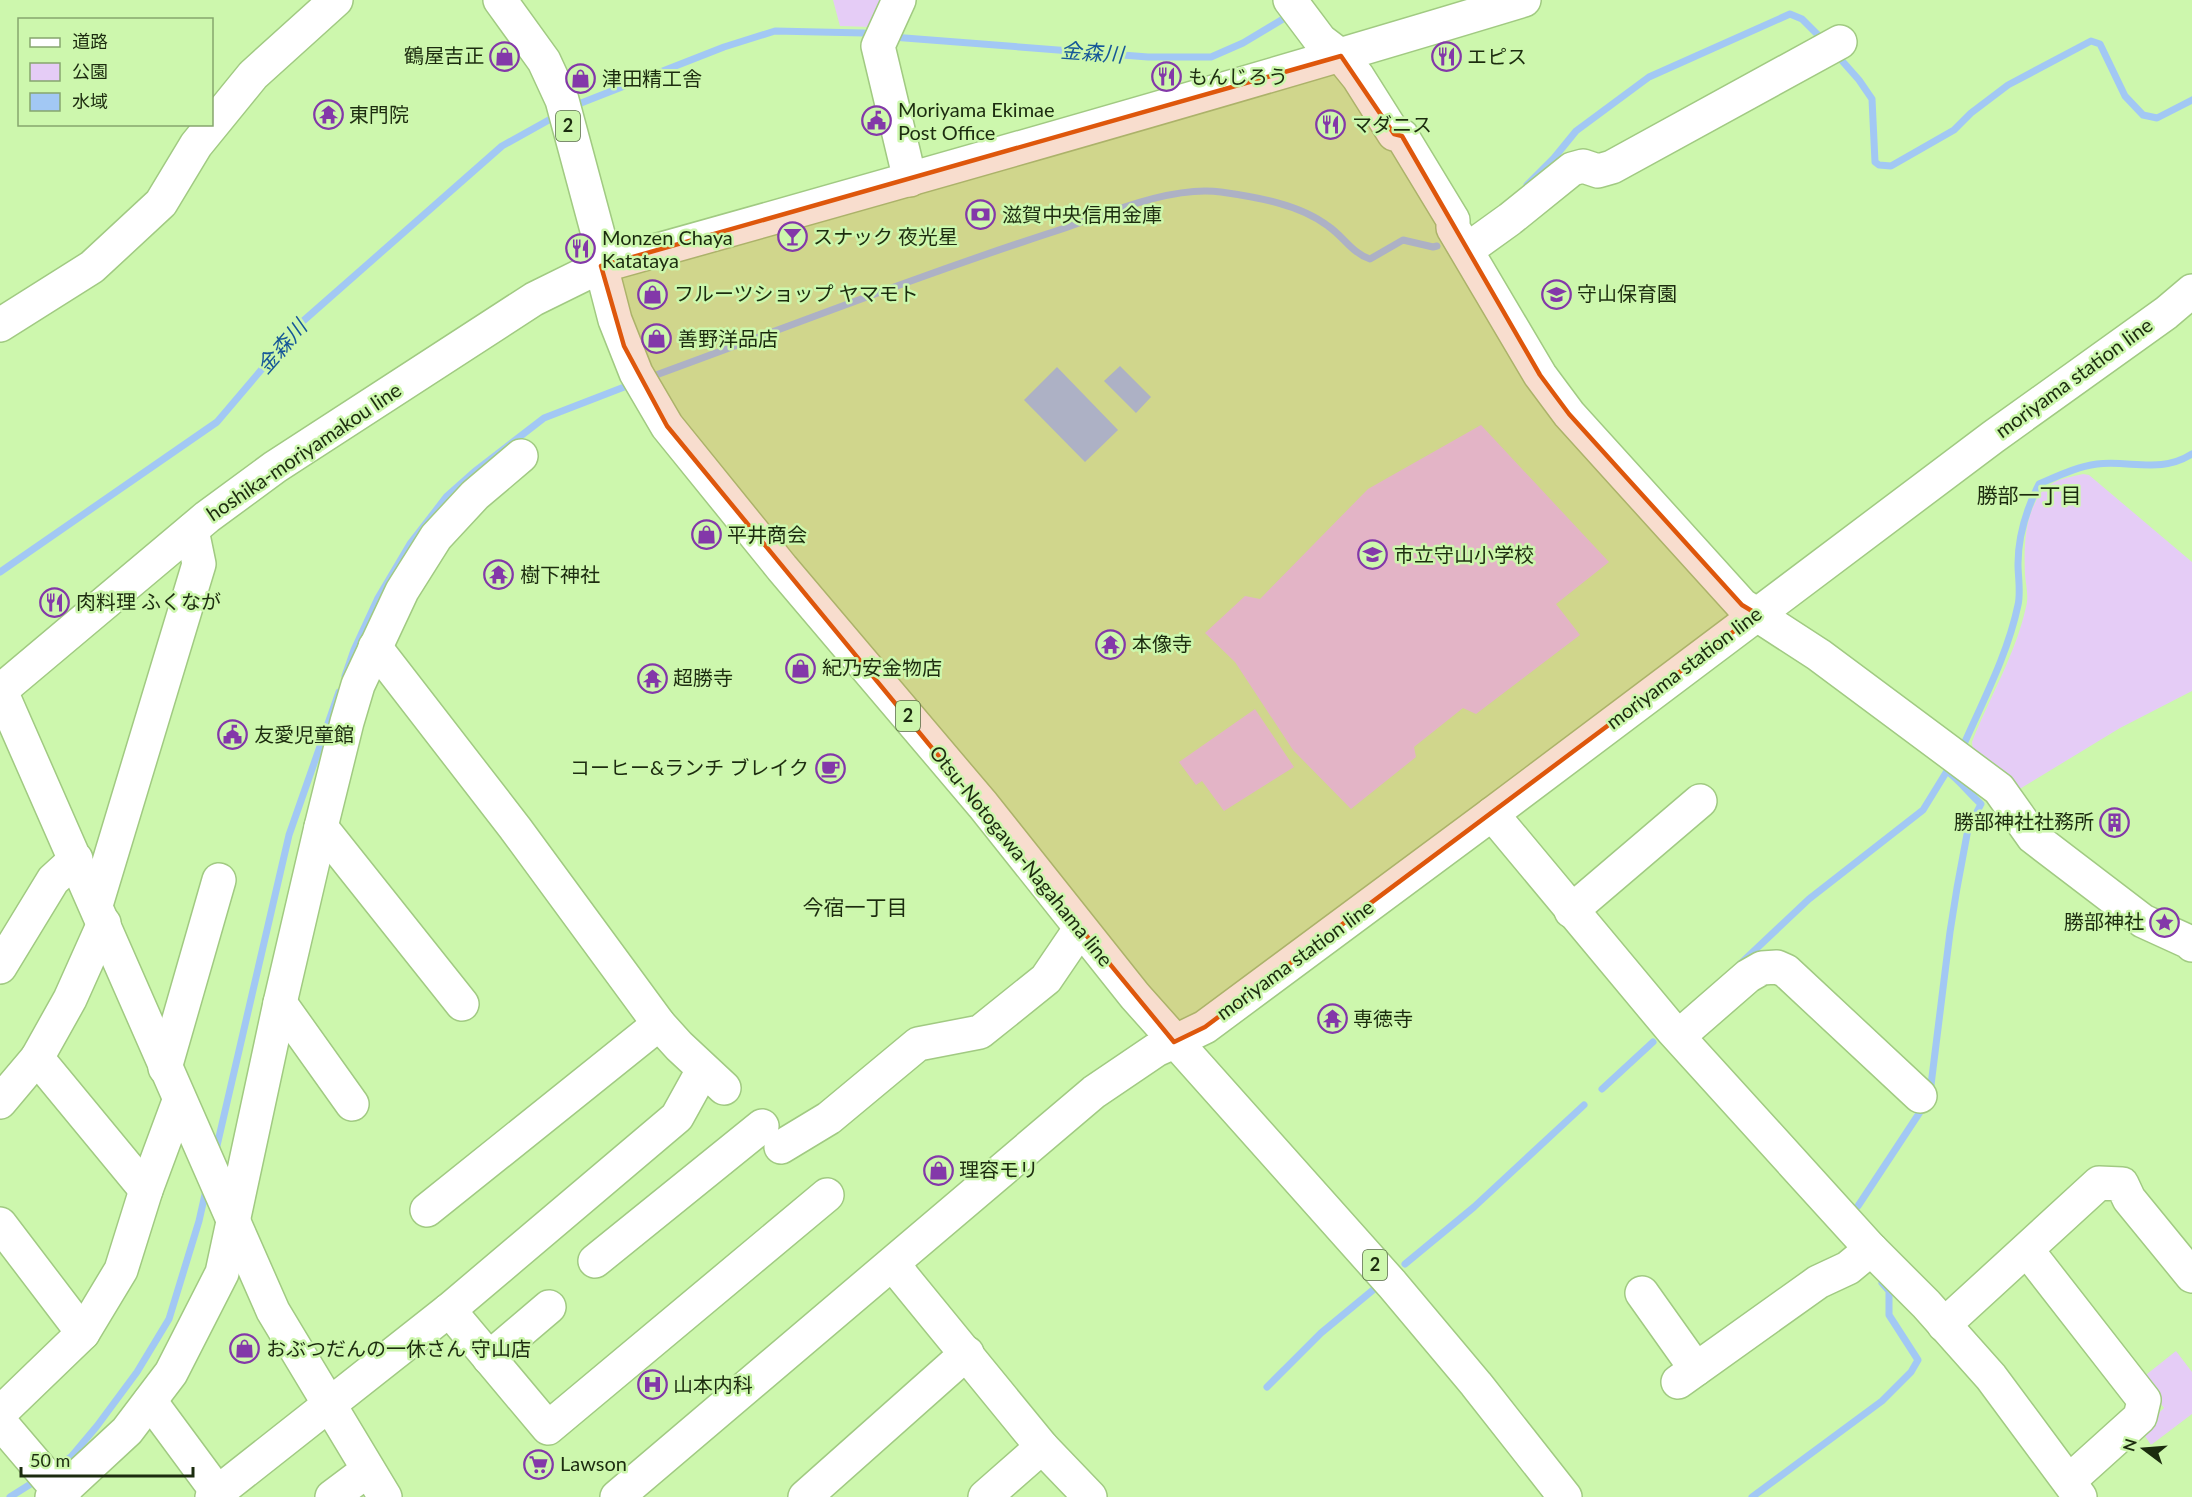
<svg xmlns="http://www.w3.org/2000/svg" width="2192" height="1497" viewBox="0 0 2192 1497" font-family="Lato,'Noto Sans JP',sans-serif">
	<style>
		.green { fill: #e5ccf6 }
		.water { fill: #a2c8f4 }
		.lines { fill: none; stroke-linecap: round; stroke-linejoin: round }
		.stream { stroke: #a2c8f4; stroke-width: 7 }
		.minor-casing { stroke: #a1ca82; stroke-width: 36 }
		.major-casing { stroke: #a1ca82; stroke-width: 36 }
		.minor { stroke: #fff; stroke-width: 33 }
		.major { stroke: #fff; stroke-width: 33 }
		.marked { fill: #de570c; fill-opacity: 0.2; stroke: #de570c; stroke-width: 4.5; stroke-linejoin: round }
		.labels { text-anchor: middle; stroke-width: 5; stroke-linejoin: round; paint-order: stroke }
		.shield { fill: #cdf7ad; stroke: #51693e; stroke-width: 1.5 }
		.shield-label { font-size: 18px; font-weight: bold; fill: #1c2c0f }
		.poi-label { font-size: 20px; fill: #1c2c0f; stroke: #cdf7ad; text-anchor: start }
		.street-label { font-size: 20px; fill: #1c2c0f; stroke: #cdf7ad }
		.water-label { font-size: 21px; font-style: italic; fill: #155798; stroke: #cdf7ad }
		.neighbourhood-label { font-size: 21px; fill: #1c2c0f; stroke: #cdf7ad }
	</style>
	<rect width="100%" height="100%" fill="#cdf7ad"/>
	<g class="green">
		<polygon points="833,0 882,0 871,27 840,26"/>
		<polygon points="1481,425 1609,562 1556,604 1580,635 1476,714 1463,708 1414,747 1416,757 1351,809 1293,750 1235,662 1205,633 1245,596 1260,599 1368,489"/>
		<path d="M2083,474L2089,475L2192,562V691L2120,728L2018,790L1973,751L1972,742C1990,696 2015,656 2026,607C2029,596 2026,586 2025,575C2024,552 2024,524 2035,503C2045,481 2061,479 2083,474Z"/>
		<polygon points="1255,709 1294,767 1224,811 1202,781 1196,785 1179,762"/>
		<polygon points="2176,1351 2192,1372 2192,1414 2151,1445 2141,1430 2164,1408 2142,1378"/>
	</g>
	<g class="water">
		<polygon points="1120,366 1151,397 1136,413 1104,381"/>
		<polygon points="1057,367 1118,430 1085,462 1024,400"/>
	</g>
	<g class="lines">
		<g class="stream">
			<polyline points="892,37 1148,57 1211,57 1243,43 1283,19"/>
			<polyline points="1836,54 1859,80 1872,99 1875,162 1879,165 1891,166 1954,130 1971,113 2008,85 2091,41 2100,44 2125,96 2143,115 2157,118 2192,100"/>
			<polyline points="576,105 724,47 775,31 864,33"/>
			<polyline points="1527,185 1554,158 1576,131 1649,77 1790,14 1802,19 1823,40"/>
			<path d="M648,378C785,328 920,275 1059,230C1106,214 1172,185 1221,192C1256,197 1299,204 1328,226C1344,237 1352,253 1370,259L1403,240L1433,247L1437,246"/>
			<polyline points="0,572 217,422 302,322 502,146 556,116"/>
			<polyline points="345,676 354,650 378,598 410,544 447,496 474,472 544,418 632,384"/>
			<path d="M1964,744C1984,699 2008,653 2018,605C2021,592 2018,577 2018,564C2018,536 2027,508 2039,484C2058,476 2076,467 2097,464C2130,460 2161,474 2192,454"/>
			<path d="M1739,965L1809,899L1923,810L1947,771C1960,781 1969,793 1981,804L1968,829L1957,888L1950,932L1930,1093"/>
			<polyline points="1602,1089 1653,1042"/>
			<polyline points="216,1150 289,835 339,692"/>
			<polyline points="1858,1206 1924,1106"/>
			<polyline points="1405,1264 1474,1207 1584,1105"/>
			<polyline points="1267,1387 1321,1333 1373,1290"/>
			<polyline points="51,1470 71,1457 97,1426 137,1372 169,1319 199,1221 206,1190"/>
			<polyline points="10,1497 37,1480"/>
			<polyline points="1752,1497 1882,1401 1911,1372 1918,1360 1889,1315 1889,1291 1882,1283"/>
		</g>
		<defs>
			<g id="minor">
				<polyline points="899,0 878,46 910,180"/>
				<polyline points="1290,0 1320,40 1341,56 1358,77 1394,134 1402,136 1453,220 1453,228 1540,375 1569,414 1742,605 1819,655 1999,789 2033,837 2143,921 2189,942 2192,945"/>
				<polyline points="1467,250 1510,219 1572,169 1583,166 1598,171 1612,167 1840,42"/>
				<path d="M601,266C909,180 1217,93 1524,0"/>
				<polyline points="0,325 92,267 161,203 196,145 253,75 336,0"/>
				<polyline points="375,647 515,828 659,1024 679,1046 724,1088"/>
				<polyline points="0,689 273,1311 385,1497"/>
				<polyline points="1492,814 1673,1031 1871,1249 1926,1304 1991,1377 2080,1497"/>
				<polyline points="321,827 462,1004"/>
				<polyline points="96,905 199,564 192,530"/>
				<polyline points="1571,911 1700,801"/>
				<polyline points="0,967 53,880 76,859"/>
				<polyline points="280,1003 352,1104"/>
				<polyline points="1679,1036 1748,976 1762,968 1777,967 1786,971 1920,1096"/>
				<polyline points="37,1058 146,1190"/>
				<polyline points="165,1068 219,880"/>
				<polyline points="0,1102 37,1058 70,999 104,923"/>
				<polyline points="781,1147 829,1118 918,1044 980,1032 1046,979 1080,929"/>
				<polyline points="427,1210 659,1024"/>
				<polyline points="0,1224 83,1333"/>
				<polyline points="2027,1250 2144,1400 2140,1417 2069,1481"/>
				<polyline points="595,1261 762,1126"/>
				<polyline points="894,1263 903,1277 1042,1447 1090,1497"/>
				<polyline points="1642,1293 1696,1369"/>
				<polyline points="449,1310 548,1428 827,1195"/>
				<polyline points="1944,1325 2099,1183 2122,1184 2129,1199 2192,1276"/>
				<polyline points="489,1358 549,1307"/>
				<polyline points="1678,1382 1818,1282 1848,1268 1871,1249"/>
				<polyline points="150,1401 218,1493"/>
				<polyline points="0,1413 83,1333 121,1270 146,1190 179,1101"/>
				<polyline points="0,1422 64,1497"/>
				<polyline points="52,1497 60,1493 127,1431 171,1373 222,1273 280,1003 321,827 347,722 358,685 402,591 436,537 475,495 521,456"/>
				<polyline points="212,1497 449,1310 677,1117 703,1070"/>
				<polyline points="332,1497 368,1470"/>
				<polyline points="617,1497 1094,1092 1156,1050 1174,1042"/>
				<polyline points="805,1497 967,1353"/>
				<polyline points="985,1497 1042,1447"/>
			</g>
			<g id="major">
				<polyline points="500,0 544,61 562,100 598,234 601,266 615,320 636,373 667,426 782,568 983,805 1135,996 1392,1284 1476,1384 1565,1497"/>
				<polyline points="0,691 207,517 275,467 534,299 601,266"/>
				<polyline points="1174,1042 1205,1027 1492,814 1993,437 2166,313 2192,291"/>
			</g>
		</defs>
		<use href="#minor" class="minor-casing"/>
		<use href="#major" class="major-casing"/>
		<use href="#minor" class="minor"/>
		<use href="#major" class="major"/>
	</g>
	<path class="marked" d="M1341,56L1394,134L1402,136L1540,375L1569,414L1742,605L1757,614L1205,1027L1174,1042L667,426L624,346L601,266Z"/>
	<defs>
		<symbol id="shop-ring" viewBox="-11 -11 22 22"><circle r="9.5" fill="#cdf7ad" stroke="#8338a9" stroke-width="1.5"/><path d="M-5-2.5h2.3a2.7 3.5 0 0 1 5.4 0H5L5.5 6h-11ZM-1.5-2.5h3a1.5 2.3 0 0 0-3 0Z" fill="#8338a9"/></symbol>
		<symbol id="restaurant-ring" viewBox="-11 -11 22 22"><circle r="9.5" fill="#cdf7ad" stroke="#8338a9" stroke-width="1.5"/><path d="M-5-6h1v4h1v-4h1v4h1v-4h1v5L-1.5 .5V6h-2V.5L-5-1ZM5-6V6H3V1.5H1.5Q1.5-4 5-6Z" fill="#8338a9"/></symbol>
		<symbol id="temple-ring" viewBox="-11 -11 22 22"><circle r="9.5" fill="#cdf7ad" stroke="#8338a9" stroke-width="1.5"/><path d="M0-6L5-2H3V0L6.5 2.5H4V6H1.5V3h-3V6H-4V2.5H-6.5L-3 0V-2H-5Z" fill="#8338a9"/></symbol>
		<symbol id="civic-ring" viewBox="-11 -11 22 22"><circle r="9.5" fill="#cdf7ad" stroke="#8338a9" stroke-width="1.5"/><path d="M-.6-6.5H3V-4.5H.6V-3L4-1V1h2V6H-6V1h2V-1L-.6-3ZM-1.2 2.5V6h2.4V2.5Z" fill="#8338a9"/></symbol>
		<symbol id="bank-ring" viewBox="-11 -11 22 22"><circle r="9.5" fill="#cdf7ad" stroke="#8338a9" stroke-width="1.5"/><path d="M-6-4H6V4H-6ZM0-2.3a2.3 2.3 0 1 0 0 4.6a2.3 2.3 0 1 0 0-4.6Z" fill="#8338a9"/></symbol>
		<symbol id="bar-ring" viewBox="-11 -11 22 22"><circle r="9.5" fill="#cdf7ad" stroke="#8338a9" stroke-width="1.5"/><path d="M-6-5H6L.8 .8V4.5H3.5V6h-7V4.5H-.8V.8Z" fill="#8338a9"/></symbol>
		<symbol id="school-ring" viewBox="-11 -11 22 22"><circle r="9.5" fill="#cdf7ad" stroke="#8338a9" stroke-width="1.5"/><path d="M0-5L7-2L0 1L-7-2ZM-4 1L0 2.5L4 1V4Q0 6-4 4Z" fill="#8338a9"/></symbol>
		<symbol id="cafe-ring" viewBox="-11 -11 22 22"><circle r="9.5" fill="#cdf7ad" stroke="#8338a9" stroke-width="1.5"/><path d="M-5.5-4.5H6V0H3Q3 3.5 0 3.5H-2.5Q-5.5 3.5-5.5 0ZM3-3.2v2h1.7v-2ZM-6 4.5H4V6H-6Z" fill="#8338a9"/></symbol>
		<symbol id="building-ring" viewBox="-11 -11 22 22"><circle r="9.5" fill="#cdf7ad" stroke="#8338a9" stroke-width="1.5"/><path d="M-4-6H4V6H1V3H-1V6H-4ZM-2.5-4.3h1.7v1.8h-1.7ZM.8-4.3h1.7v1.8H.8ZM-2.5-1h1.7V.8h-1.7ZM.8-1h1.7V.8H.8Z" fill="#8338a9"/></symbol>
		<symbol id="sight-ring" viewBox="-11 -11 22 22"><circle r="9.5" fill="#cdf7ad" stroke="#8338a9" stroke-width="1.5"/><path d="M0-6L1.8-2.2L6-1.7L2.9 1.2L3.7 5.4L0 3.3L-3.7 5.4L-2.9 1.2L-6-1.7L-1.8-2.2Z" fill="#8338a9"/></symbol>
		<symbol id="hospital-ring" viewBox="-11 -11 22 22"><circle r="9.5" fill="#cdf7ad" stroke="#8338a9" stroke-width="1.5"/><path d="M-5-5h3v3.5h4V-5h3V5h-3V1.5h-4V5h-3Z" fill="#8338a9"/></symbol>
		<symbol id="supermarket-ring" viewBox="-11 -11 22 22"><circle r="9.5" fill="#cdf7ad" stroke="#8338a9" stroke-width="1.5"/><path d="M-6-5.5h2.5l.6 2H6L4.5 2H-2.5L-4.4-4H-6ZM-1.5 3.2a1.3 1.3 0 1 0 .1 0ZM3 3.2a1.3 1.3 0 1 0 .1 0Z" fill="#8338a9"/></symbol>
	</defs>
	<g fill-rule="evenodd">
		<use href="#shop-ring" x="488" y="40" width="33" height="33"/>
		<use href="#restaurant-ring" x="1430" y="40" width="33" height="33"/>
		<use href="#restaurant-ring" x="1150" y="60" width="33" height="33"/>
		<use href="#shop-ring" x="564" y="62" width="33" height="33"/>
		<use href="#temple-ring" x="312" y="98" width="33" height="33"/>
		<use href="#civic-ring" x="860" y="104" width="33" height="33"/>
		<use href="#restaurant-ring" x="1314" y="108" width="33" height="33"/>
		<use href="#bank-ring" x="964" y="198" width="33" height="33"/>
		<use href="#bar-ring" x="776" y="220" width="33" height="33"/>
		<use href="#restaurant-ring" x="564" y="232" width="33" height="33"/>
		<use href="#shop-ring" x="636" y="278" width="33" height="33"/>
		<use href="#school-ring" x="1540" y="278" width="33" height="33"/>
		<use href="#shop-ring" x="640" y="322" width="33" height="33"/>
		<use href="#shop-ring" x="690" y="518" width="33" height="33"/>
		<use href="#school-ring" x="1356" y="538" width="33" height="33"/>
		<use href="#temple-ring" x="482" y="558" width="33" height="33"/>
		<use href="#restaurant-ring" x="38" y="586" width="33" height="33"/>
		<use href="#temple-ring" x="1094" y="628" width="33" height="33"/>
		<use href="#shop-ring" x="784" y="652" width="33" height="33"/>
		<use href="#temple-ring" x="636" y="662" width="33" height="33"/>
		<use href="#civic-ring" x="216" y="718" width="33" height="33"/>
		<use href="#cafe-ring" x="814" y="752" width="33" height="33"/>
		<use href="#building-ring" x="2098" y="806" width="33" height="33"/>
		<use href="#sight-ring" x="2148" y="906" width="33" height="33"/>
		<use href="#temple-ring" x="1316" y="1002" width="33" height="33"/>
		<use href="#shop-ring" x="922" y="1154" width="33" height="33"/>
		<use href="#shop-ring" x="228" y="1332" width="33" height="33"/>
		<use href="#hospital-ring" x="636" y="1368" width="33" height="33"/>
		<use href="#supermarket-ring" x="522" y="1448" width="33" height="33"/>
	</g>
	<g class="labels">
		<g class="shield">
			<rect x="556" y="111" width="24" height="30" rx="4.5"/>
			<rect x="896" y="701" width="24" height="30" rx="4.5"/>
			<rect x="1363" y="1250" width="24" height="30" rx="4.5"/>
		</g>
		<g class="shield-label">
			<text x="568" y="132">2</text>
			<text x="908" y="722">2</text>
			<text x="1375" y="1271">2</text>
		</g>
		<g class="poi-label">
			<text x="484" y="63" text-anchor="end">鶴屋吉正</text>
			<text x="1467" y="64">エピス</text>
			<text x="1188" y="84">もんじろう</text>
			<text x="602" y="86">津田精工舎</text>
			<text x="898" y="117">Moriyama Ekimae<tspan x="898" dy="23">Post Office</tspan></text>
			<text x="349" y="122">東門院</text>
			<text x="1352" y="132">マダニス</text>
			<text x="1002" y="222">滋賀中央信用金庫</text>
			<text x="813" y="244">スナック 夜光星</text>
			<text x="602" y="245">Monzen Chaya<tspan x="602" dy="23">Katataya</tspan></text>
			<text x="674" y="301">フルーツショップ ヤマモト</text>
			<text x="1577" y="301">守山保育園</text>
			<text x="678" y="346">善野洋品店</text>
			<text x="727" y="542">平井商会</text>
			<text x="1394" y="562">市立守山小学校</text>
			<text x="520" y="582">樹下神社</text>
			<text x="76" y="609">肉料理 ふくなが</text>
			<text x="1132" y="651">本像寺</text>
			<text x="822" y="675">紀乃安金物店</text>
			<text x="673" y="685">超勝寺</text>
			<text x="254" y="742">友愛児童館</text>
			<text x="809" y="775" text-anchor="end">コーヒー&amp;ランチ ブレイク</text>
			<text x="2094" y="829" text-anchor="end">勝部神社社務所</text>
			<text x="2144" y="929" text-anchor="end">勝部神社</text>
			<text x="1353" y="1026">専徳寺</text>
			<text x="959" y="1177">理容モリ</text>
			<text x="266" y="1356">おぶつだんの一休さん 守山店</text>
			<text x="673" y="1392">山本内科</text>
			<text x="560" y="1471">Lawson</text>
		</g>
		<g class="street-label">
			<text transform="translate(2074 378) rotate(-36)" y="7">moriyama station line</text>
			<text transform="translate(304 452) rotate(-34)" y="7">hoshika-moriyamakou line</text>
			<text transform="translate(1684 668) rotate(-37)" y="7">moriyama station line</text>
			<text transform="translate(1021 856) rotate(51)" y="7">Otsu-Notogawa-Nagahama line</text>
			<text transform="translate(1295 960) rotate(-36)" y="7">moriyama station line</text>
		</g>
		<g class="water-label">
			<text transform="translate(1092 53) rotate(4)" y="7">金森川</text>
			<text transform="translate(282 347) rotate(-49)" y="7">金森川</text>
		</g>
		<g class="neighbourhood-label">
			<text x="2029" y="503">勝部一丁目</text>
			<text x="855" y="915">今宿一丁目</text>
		</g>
	</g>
	<rect x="18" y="18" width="195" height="108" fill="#cdf7ad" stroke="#86a66e" stroke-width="1.5"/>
	<rect x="30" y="38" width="30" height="9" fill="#ffffff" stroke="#86a66e" stroke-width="1.5"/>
	<text x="72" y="48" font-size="18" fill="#1c2c0f">道路</text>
	<rect x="30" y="63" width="30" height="18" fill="#e5ccf6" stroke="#86a66e" stroke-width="1.5"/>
	<text x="72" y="78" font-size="18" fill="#1c2c0f">公園</text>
	<rect x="30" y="93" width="30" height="18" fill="#a2c8f4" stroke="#86a66e" stroke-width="1.5"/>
	<text x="72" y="108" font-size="18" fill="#1c2c0f">水域</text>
	<g transform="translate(2144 1449) rotate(286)" stroke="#cdf7ad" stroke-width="4.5" paint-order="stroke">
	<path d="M0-4.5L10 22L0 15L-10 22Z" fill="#1c2c0f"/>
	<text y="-9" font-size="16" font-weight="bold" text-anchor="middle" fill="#1c2c0f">N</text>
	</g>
	<path d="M21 1467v9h172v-9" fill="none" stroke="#1c2c0f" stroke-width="3"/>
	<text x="30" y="1467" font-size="18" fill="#1c2c0f" stroke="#cdf7ad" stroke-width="4.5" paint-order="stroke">50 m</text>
</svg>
